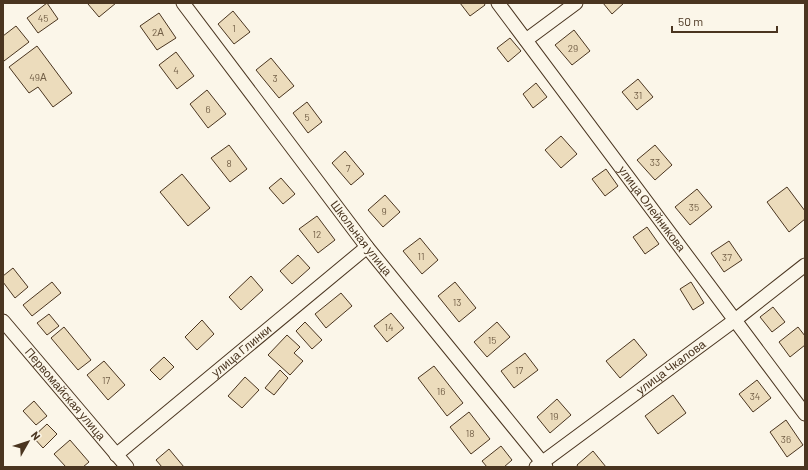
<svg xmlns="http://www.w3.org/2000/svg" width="808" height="470" viewBox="0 0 808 470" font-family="Barlow,sans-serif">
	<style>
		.building { fill: #ecdcbc; stroke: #4a3520 }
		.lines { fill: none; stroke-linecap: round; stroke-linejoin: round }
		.street-casing { stroke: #4a3520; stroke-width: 15 }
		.street { stroke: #fbf6e9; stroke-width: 13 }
		.labels { text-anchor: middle; stroke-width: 3; stroke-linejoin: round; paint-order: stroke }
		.number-label { font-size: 10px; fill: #725f47 }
		.street-label { font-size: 12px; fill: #4a3520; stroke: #fbf6e9 }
	</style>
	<rect width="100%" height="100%" fill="#fbf6e9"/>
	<g class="building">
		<polygon points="47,3 58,19 38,33 27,18"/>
		<polygon points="90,3 116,3 99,17 88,4"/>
		<polygon points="460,3 484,3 485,5 470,16"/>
		<polygon points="603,3 624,3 612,14"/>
		<polygon points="233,11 250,32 234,44 218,24"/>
		<polygon points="159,13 176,38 157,50 140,26"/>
		<polygon points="16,26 29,42 4,61 3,59 3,36"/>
		<polygon points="574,30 590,51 572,65 555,45"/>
		<polygon points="510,38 521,51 508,62 497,48"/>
		<polygon points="37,46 72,93 53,107 38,87 29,93 9,67"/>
		<polygon points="176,52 194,76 177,89 159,65"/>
		<polygon points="271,58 294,86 279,98 256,70"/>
		<polygon points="638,79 653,97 637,110 622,92"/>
		<polygon points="536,83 547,97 533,108 523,94"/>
		<polygon points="207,90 226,114 208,128 190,104"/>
		<polygon points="307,102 322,122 308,133 293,113"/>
		<polygon points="561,136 577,154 561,168 545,150"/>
		<polygon points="229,145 247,169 230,182 211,158"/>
		<polygon points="655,145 672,165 655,180 637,160"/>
		<polygon points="345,151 364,174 351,185 332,163"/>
		<polygon points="606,169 618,186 605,196 592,179"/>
		<polygon points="182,174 210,208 188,226 160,192"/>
		<polygon points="281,178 295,194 283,204 269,188"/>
		<polygon points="787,187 805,211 805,219 789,232 767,202"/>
		<polygon points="697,189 712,207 690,225 675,207"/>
		<polygon points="385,195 400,212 383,227 368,210"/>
		<polygon points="317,216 335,240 318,253 299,229"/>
		<polygon points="647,227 659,244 645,254 633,237"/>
		<polygon points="420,238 438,260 422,274 403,251"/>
		<polygon points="729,241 742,260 724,272 711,253"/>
		<polygon points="298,255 310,268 292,284 280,271"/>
		<polygon points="13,268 28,287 15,298 3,282 3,276"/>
		<polygon points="251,276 263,290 241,310 229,297"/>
		<polygon points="52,282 61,293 32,316 23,305"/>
		<polygon points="455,282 476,308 459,322 438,296"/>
		<polygon points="691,282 704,303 693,310 680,289"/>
		<polygon points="341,293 352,306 326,328 315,314"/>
		<polygon points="773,307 785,322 772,332 760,317"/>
		<polygon points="391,313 404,328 387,342 374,326"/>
		<polygon points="49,314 59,326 47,335 37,323"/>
		<polygon points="202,320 214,334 197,350 185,337"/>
		<polygon points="305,322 322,340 312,349 296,331"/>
		<polygon points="497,322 510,337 487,357 474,342"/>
		<polygon points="64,327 91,360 78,370 51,338"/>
		<polygon points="798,327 805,336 805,345 790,357 779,342"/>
		<polygon points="287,335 300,347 294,353 303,361 290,375 268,355"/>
		<polygon points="634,339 647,355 620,378 606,361"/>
		<polygon points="525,353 538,370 514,388 501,371"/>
		<polygon points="164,357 174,367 160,380 150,370"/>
		<polygon points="104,361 125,385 108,400 87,375"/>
		<polygon points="434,366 463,403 447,416 418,378"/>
		<polygon points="280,370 288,378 274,395 265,388"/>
		<polygon points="245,377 259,390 242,408 228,396"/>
		<polygon points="757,380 771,398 753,412 739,394"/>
		<polygon points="673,395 686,413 658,434 645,416"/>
		<polygon points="557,399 571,415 550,433 537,417"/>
		<polygon points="34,401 47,416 36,425 23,411"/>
		<polygon points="469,412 490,439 471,454 450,427"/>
		<polygon points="786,420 803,445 787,457 770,432"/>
		<polygon points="47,424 57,434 43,448 33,437"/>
		<polygon points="70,440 89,462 83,467 66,467 54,454"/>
		<polygon points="501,446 512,460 504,467 487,467 482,461"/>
		<polygon points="169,449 184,467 162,467 156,460"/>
		<polygon points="593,451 606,467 578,467 577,465"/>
	</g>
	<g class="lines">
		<defs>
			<g id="street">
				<path id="s1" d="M183,3L367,247L546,467"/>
				<path id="s2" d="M498,3L805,414"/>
				<polyline points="526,40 576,3"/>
				<path id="s3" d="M3,321L127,467"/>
				<path id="s4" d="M116,455L367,247"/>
				<path id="s5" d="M536,467L735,320L805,265"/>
			</g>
		</defs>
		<use href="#street" class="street-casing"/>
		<use href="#street" class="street"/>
	</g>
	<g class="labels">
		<g class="number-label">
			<text x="43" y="22">45</text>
			<text x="234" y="32">1</text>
			<text x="158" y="36">2А</text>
			<text x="573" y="52">29</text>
			<text x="176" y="74">4</text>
			<text x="38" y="81">49А</text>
			<text x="275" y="82">3</text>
			<text x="638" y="99">31</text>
			<text x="208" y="113">6</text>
			<text x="307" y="121">5</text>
			<text x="655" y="166">33</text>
			<text x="229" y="167">8</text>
			<text x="348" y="172">7</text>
			<text x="694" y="211">35</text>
			<text x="384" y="215">9</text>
			<text x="317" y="238">12</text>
			<text x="421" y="260">11</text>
			<text x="727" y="261">37</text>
			<text x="457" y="306">13</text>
			<text x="389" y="331">14</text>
			<text x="492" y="344">15</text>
			<text x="519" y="374">17</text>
			<text x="106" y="384">17</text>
			<text x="441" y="395">16</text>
			<text x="755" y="400">34</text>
			<text x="554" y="420">19</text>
			<text x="470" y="437">18</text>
			<text x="786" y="443">36</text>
		</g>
		<g class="street-label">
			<text dy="4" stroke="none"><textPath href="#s2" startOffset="257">улица Олейникова</textPath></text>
			<text dy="4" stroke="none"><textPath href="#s1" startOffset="295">Школьная улица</textPath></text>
			<text dy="4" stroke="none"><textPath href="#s4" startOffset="163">улица Глинки</textPath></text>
			<text dy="4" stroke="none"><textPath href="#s5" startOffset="168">улица Чкалова</textPath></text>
			<text dy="4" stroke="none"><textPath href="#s3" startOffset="96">Первомайская улица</textPath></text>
		</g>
	</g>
	<rect width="808" height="470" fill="none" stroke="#4a3520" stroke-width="8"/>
	<g transform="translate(28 442) rotate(51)" stroke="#fbf6e9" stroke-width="3" paint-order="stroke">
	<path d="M0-3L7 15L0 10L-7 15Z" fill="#4a3520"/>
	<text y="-6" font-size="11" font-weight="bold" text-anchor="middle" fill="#4a3520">N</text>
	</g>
	<path d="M672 26v6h105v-6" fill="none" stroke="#4a3520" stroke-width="2"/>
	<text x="678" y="26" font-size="12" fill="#4a3520" stroke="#fbf6e9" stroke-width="3" paint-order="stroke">50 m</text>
</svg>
